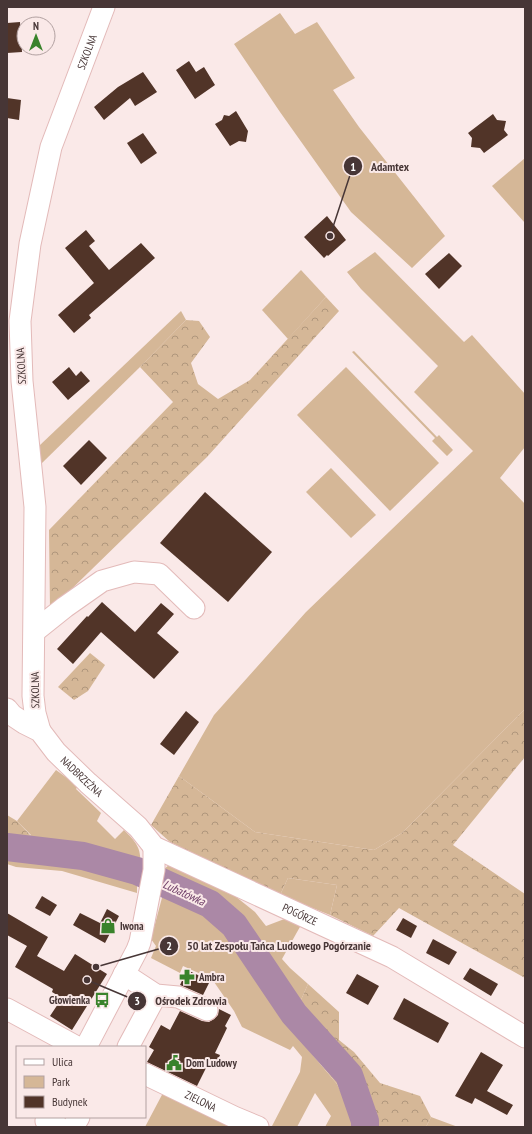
<svg xmlns="http://www.w3.org/2000/svg" width="532" height="1134" viewBox="0 0 532 1134" font-family="'PT Sans Narrow',sans-serif">
	<style>
		.green { fill: #d5b797 }
		.forest { fill: url(#forest-crowns) }
		.lines { fill: none; stroke-linecap: round; stroke-linejoin: round }
		.river { stroke: #ab88a6; stroke-width: 28 }
		.building { fill: #513428 }
		.minor-casing { stroke: #e3bab9; stroke-width: 23 }
		.minor { stroke: #fff; stroke-width: 21 }
		.labels { text-anchor: middle; stroke-width: 4; stroke-linejoin: round; paint-order: stroke }
		.street-label { font-size: 11px; fill: #473636; stroke: #fae9e8 }
		.poi-label { font-size: 11px; font-weight: bold; fill: #473636; stroke: #fae9e8; text-anchor: start }
		.water-label { font-size: 12px; font-style: italic; fill: #6d3d67; stroke: #fae9e8 }
		.leader { fill: none; stroke: #473636; stroke-width: 1.5 }
		.callout-dot { fill: #473636; stroke: #fae9e8; stroke-width: 1.5 }
		.mark-label { font-size: 12px; text-anchor: middle; font-weight: bold; fill: #fff }
		.callout-label { font-size: 12px; text-anchor: middle; font-weight: bold; fill: #473636; stroke: #fae9e8; stroke-width: 4; stroke-linejoin: round; paint-order: stroke }
	</style>
	<defs>
		<pattern id="forest-crowns" width="20" height="18" patternUnits="userSpaceOnUse"><rect width="20" height="18" fill="#d5b797"/><path d="M2 6a3 3 0 1 1 6 0M12 15a3 3 0 1 1 6 0" fill="none" stroke="#af967c"/></pattern>
	</defs>
	<rect width="100%" height="100%" fill="#fae9e8"/>
	<g class="green">
		<polygon points="280,13 295,34 317,22 355,78 333,90 359,127 445,236 412,268 351,212 280,112 234,44"/>
		<polygon points="525,158 525,223 492,186"/>
		<polygon points="375,252 464,342 472,335 525,394 525,447 500,478 525,504 525,709 402,833 374,850 255,832 179,776 214,715 306,612 473,451 414,392 438,366 361,289 347,272"/>
		<polygon points="301,270 326,297 288,339 262,310"/>
		<polygon points="181,311 186,320 140,367 41,464 39,446"/>
		<polygon points="354,351 437,437 439,435 453,450 447,456 432,441 435,438 352,352"/>
		<polygon points="346,367 439,463 390,511 297,415"/>
		<polygon points="331,468 376,515 351,538 306,492"/>
		<path d="M56,770L78,786L76,789L101,813L97,821L115,839L124,830C135,841 142,848 140,865L96,851L20,841L31,835L17,821Z"/>
		<polygon points="7,850 18,854 81,861 127,871 137,883 137,893 62,871 16,867 7,864"/>
		<polygon points="173,862 220,884 255,912 266,926 287,918 301,925 282,959 290,968 308,984 300,1002 320,1032 305,1020 283,989 254,940 239,921 222,905 206,895 164,874 164,869"/>
		<polygon points="288,878 337,885 330,915 280,895"/>
		<polygon points="163,894 206,911 234,936 284,1014 311,1042 306,1047 337,1084 350,1111 374,1117 375,1127 325,1127 331,1116 315,1093 297,1127 272,1126 300,1072 302,1057 293,1046 290,1050 242,1027 234,1011 212,979 183,966 180,973 151,958 156,946 151,939"/>
		<polygon points="164,1091 228,1122 225,1127 145,1127"/>
		<polygon points="431,1117 458,1127 426,1127"/>
	</g>
	<g class="forest">
		<polygon points="326,297 339,311 207,457 50,610 49,530 173,402 140,367 186,320 199,321 210,337 191,363 198,384 218,399 250,380"/>
		<polygon points="90,653 105,665 88,691 74,700 58,687"/>
		<polygon points="525,709 525,757 453,845 525,894 525,978 399,908 373,936 330,915 337,885 288,878 280,895 170,842 151,825 179,776 255,832 374,850 402,833"/>
		<polygon points="7,815 17,821 31,836 20,841 7,837"/>
		<polygon points="308,984 339,1012 339,1040 354,1052 380,1083 420,1096 431,1117 426,1127 375,1127 374,1117 350,1111 337,1084 306,1046 320,1032 300,1002"/>
	</g>
	<g class="lines">
		<polyline class="river" points="7,847 83,856 137,871 210,904 234,925 294,1014 349,1075 365,1121 365,1127"/>
	</g>
	<g class="building">
		<polygon points="20,22 22,52 7,53 7,23"/>
		<polygon points="189,61 196,72 204,67 215,85 195,99 176,70"/>
		<polygon points="143,72 157,92 135,106 130,98 104,120 94,107 118,87"/>
		<polygon points="7,98 21,100 19,120 7,118"/>
		<polygon points="236,111 248,131 246,142 239,141 230,146 215,124 222,120 224,115 229,116"/>
		<polygon points="493,114 497,120 506,121 504,130 508,135 484,153 480,148 471,147 472,138 468,133"/>
		<polygon points="143,133 157,153 141,164 127,143"/>
		<polygon points="327,216 346,240 328,256 327,255 324,258 304,237"/>
		<polygon points="86,230 95,241 89,246 109,270 141,243 155,258 89,315 91,318 74,333 58,315 94,283 65,248"/>
		<polygon points="449,253 462,266 439,289 425,274"/>
		<polygon points="69,367 76,376 81,371 90,381 68,400 52,382"/>
		<polygon points="89,440 107,458 81,485 63,466"/>
		<polygon points="205,492 272,552 228,602 160,543"/>
		<polygon points="102,602 135,632 161,603 174,614 157,633 179,652 154,679 101,632 73,664 57,649 87,616 88,617"/>
		<polygon points="186,711 199,722 174,755 160,744"/>
		<polygon points="42,896 57,905 50,916 35,908"/>
		<polygon points="107,909 119,916 105,943 73,925 80,913 100,923"/>
		<polygon points="7,913 48,937 37,956 64,971 75,954 107,974 72,1030 50,1016 62,998 52,992 53,989 15,967 27,946 7,935"/>
		<polygon points="403,918 417,926 411,938 396,930"/>
		<polygon points="433,939 457,952 449,965 426,953"/>
		<polygon points="470,968 498,984 491,996 463,979"/>
		<polygon points="187,970 200,976 199,978 209,983 203,995 180,985"/>
		<polygon points="357,974 379,986 368,1005 346,993"/>
		<polygon points="404,998 449,1023 438,1043 393,1019"/>
		<polygon points="219,1009 231,1015 225,1026 227,1028 215,1053 220,1055 214,1069 207,1066 197,1086 147,1062 154,1050 149,1047 161,1025 170,1030 180,1011 202,1021 209,1022 214,1019 218,1015"/>
		<polygon points="481,1052 503,1065 487,1091 513,1105 507,1115 475,1098 472,1104 455,1096"/>
	</g>
	<g class="lines">
		<defs>
			<g id="minor">
				<polyline points="35,631 65,607 102,581 134,572 159,574 194,608"/>
				<path id="s1" d="M7,709L12,715L24,723L40,731L56,752L88,783L138,827L154,847L392,957L525,1037"/>
				<path id="s2" d="M40,731L35,713L33,696L35,507L22,381L20,321L30,244L51,147L104,7"/>
				<polyline points="124,974 156,995 178,997 207,1010"/>
				<polyline points="7,1009 77,1047"/>
				<polyline points="86,1047 137,950 140,942 154,870 154,847"/>
				<polyline points="128,1047 156,995"/>
				<path id="s3" d="M145,1074L234,1117L258,1127"/>
				<polyline points="46,1121 59,1127"/>
				<polyline points="73,1127 79,1117"/>
			</g>
		</defs>
		<use href="#minor" class="minor-casing"/>
		<use href="#minor" class="minor"/>
	</g>
	<defs>
		<symbol id="shop-bare" viewBox="-9 -9 18 18"><path d="M-5-2.5h2.3a2.7 3.5 0 0 1 5.4 0H5L5.5 6h-11ZM-1.5-2.5h3a1.5 2.3 0 0 0-3 0Z" fill="#39832b" stroke="#fae9e8" stroke-width="2.5" paint-order="stroke"/></symbol>
		<symbol id="pharmacy-bare" viewBox="-9 -9 18 18"><path d="M-2-6h4v4h4v4h-4v4h-4v-4h-4v-4h4Z" fill="#39832b" stroke="#fae9e8" stroke-width="2.5" paint-order="stroke"/></symbol>
		<symbol id="bus-bare" viewBox="-9 -9 18 18"><path d="M-5-6H5V4H4V6H2V4H-2V6H-4V4H-5ZM-3.5-4V0h7V-4ZM-3.5 1.2v1.5H-2V1.2ZM2 1.2v1.5H3.5V1.2Z" fill="#39832b" stroke="#fae9e8" stroke-width="2.5" paint-order="stroke"/></symbol>
		<symbol id="civic-bare" viewBox="-9 -9 18 18"><path d="M-.6-6.5H3V-4.5H.6V-3L4-1V1h2V6H-6V1h2V-1L-.6-3ZM-1.2 2.5V6h2.4V2.5Z" fill="#39832b" stroke="#fae9e8" stroke-width="2.5" paint-order="stroke"/></symbol>
	</defs>
	<g fill-rule="evenodd">
		<use href="#shop-bare" x="97" y="915" width="22" height="22"/>
		<use href="#pharmacy-bare" x="176" y="966" width="22" height="22"/>
		<use href="#bus-bare" x="91" y="989" width="22" height="22"/>
		<use href="#civic-bare" x="163" y="1052" width="22" height="22"/>
	</g>
	<g class="labels">
		<g class="street-label">
			<text dy="4" stroke="none"><textPath href="#s2" startOffset="690">SZKOLNA</textPath></text>
			<text transform="translate(21 366) rotate(-93)" y="4">SZKOLNA</text>
			<text transform="translate(35 690) rotate(-91)" y="4">SZKOLNA</text>
			<text dy="4" stroke="none"><textPath href="#s1" startOffset="102">NADBRZEŻNA</textPath></text>
			<text dy="4" stroke="none"><textPath href="#s1" startOffset="364">POGÓRZE</textPath></text>
			<text dy="4" stroke="none"><textPath href="#s3" startOffset="62">ZIELONA</textPath></text>
		</g>
		<g class="poi-label">
			<text x="120" y="930">Iwona</text>
			<text x="199" y="981">Ambra</text>
			<text x="90" y="1004" text-anchor="end">Głowienka</text>
			<text x="186" y="1067">Dom Ludowy</text>
		</g>
		<g class="water-label">
			<text transform="translate(184 893) rotate(25)" y="4">Lubatówka</text>
		</g>
	</g>
	<path class="leader" d="M330 236L353 166M96 967L169 946M87 980L137 1001"/>
	<g class="callout-dot">
		<circle cx="330" cy="236" r="4"/>
		<circle cx="96" cy="967" r="4"/>
		<circle cx="87" cy="980" r="4"/>
		<circle cx="353" cy="166" r="10"/>
		<circle cx="169" cy="946" r="10"/>
		<circle cx="137" cy="1001" r="10"/>
	</g>
	<g class="mark-label">
		<text x="353" y="171">1</text>
		<text x="169" y="950">2</text>
		<text x="137" y="1005">3</text>
	</g>
	<g class="callout-label">
		<text x="390" y="171">Adamtex</text>
		<text x="279" y="950">50 lat Zespołu Tańca Ludowego Pogórzanie</text>
		<text x="191" y="1005">Ośrodek Zdrowia</text>
	</g>
	<rect width="532" height="1134" fill="none" stroke="#473636" stroke-width="16"/>
	<rect x="16" y="1046" width="130" height="72" fill="#fae9e8" stroke="#b2a1a1"/>
	<rect x="24" y="1059" width="20" height="6" fill="#ffffff" stroke="#b2a1a1"/>
	<text x="52" y="1066" font-size="12" fill="#473636">Ulica</text>
	<rect x="24" y="1076" width="20" height="12" fill="#d5b797" stroke="#b2a1a1"/>
	<text x="52" y="1086" font-size="12" fill="#473636">Park</text>
	<rect x="24" y="1096" width="20" height="12" fill="#513428" stroke="#b2a1a1"/>
	<text x="52" y="1106" font-size="12" fill="#473636">Budynek</text>
	<g transform="translate(36 36)"><circle r="19" fill="#fae9e8" stroke="#b2a1a1"/>
	<path d="M0-3L7 15L0 10L-7 15Z" fill="#39832b"/>
	<text y="-6" font-size="11" font-weight="bold" text-anchor="middle" fill="#473636">N</text>
	</g>
</svg>
